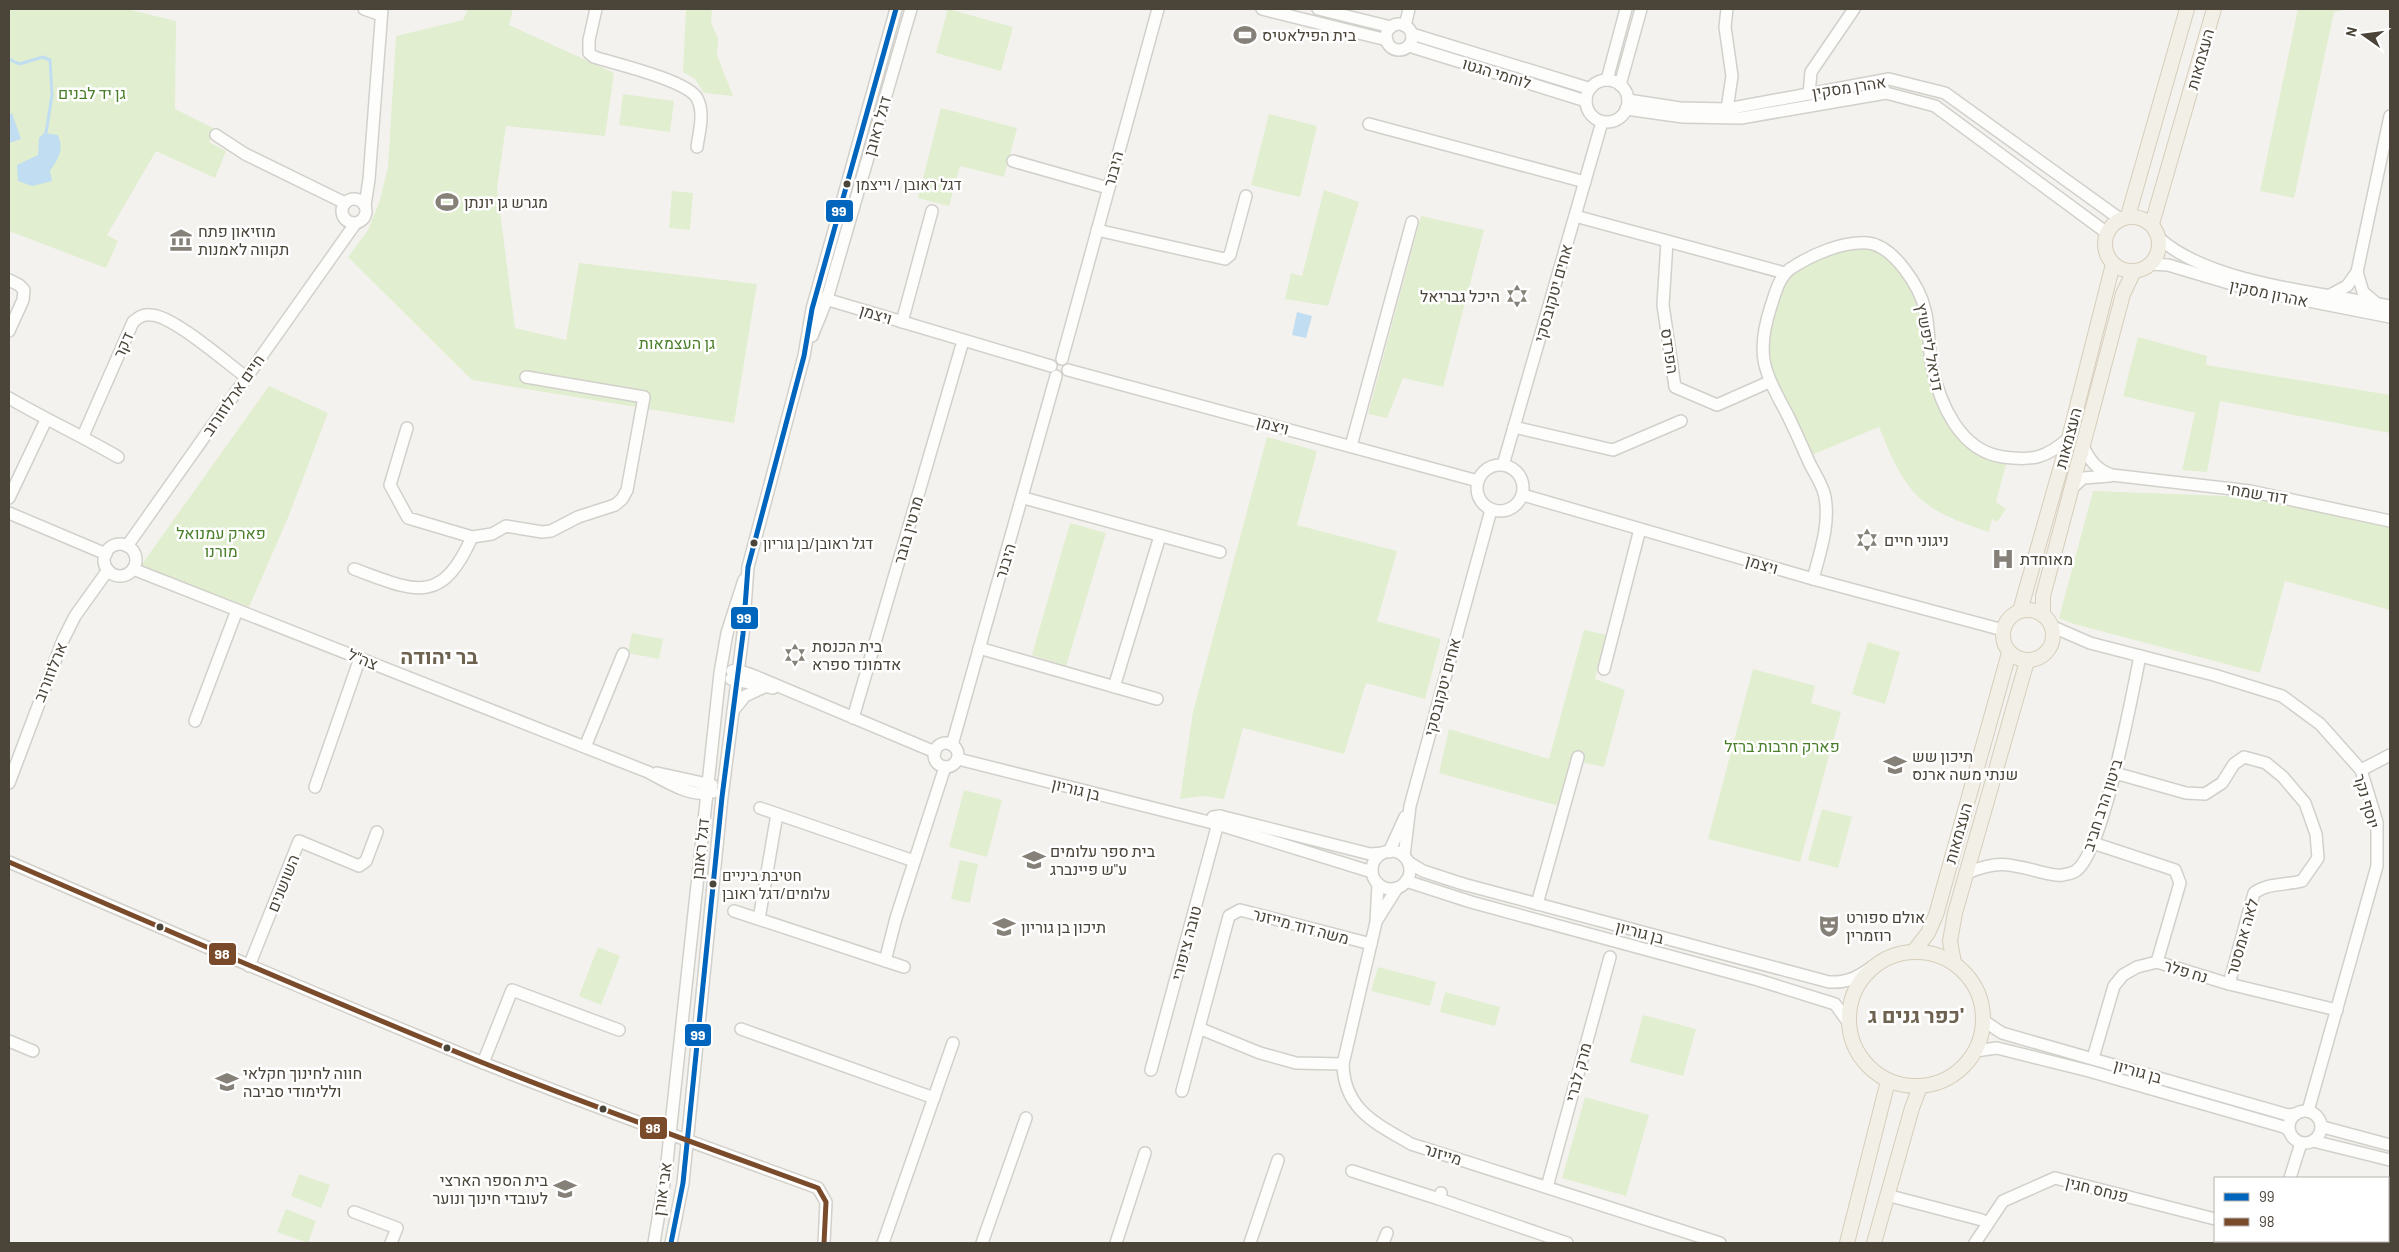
<svg xmlns="http://www.w3.org/2000/svg" width="2399" height="1252" viewBox="0 0 2399 1252" font-family="Barlow,Heebo,sans-serif">
	<style>
		.green { fill: #e1eecf }
		.water { fill: #c0ddf1 }
		.lines { fill: none; stroke-linecap: round; stroke-linejoin: round }
		.stream { stroke: #c0ddf1; stroke-width: 3 }
		.minor-casing { stroke: #d2d0cb; stroke-width: 14 }
		.major-casing { stroke: #d6cebb; stroke-width: 16 }
		.minor { stroke: #fdfdfc; stroke-width: 11 }
		.major { stroke: #f2efe6; stroke-width: 14 }
		.bus-1-casing { stroke: #fff; stroke-width: 9 }
		.bus-2-casing { stroke: #fff; stroke-width: 9 }
		.bus-1 { stroke: #0065bd; stroke-width: 5 }
		.bus-2 { stroke: #7a4b2a; stroke-width: 5 }
		.bus-dot { fill: #4b4439; stroke: #fff; stroke-width: 2 }
		.labels { text-anchor: middle; stroke-width: 5; stroke-linejoin: round; paint-order: stroke }
		.bus-label { font-size: 15px; fill: #4b4439; stroke: #fff; text-anchor: start }
		.poi-label { font-size: 16px; fill: #4b4439; stroke: #fff; text-anchor: start }
		.street-label { font-size: 16px; fill: #4b4439; stroke: #fff }
		.park-label { font-size: 16px; fill: #4a7f2a; stroke: #fff }
		.district-label { font-size: 21px; font-weight: bold; fill: #6e6250; stroke: #fff }
		.line-badge { stroke: #fff; stroke-width: 2 }
		.badge-label { font-size: 14px; text-anchor: middle; font-weight: bold; fill: #fff }
	</style>
	<rect width="100%" height="100%" fill="#f4f2ee"/>
	<g class="green">
		<polygon points="9,9 126,9 176,21 175,109 215,129 209,142 226,151 215,178 156,151 107,235 118,241 106,268 9,231"/>
		<polygon points="468,9 513,9 509,25 614,73 605,136 506,126 497,188 515,328 566,340 579,263 757,284 734,423 472,380 348,257 368,230 380,200 388,167 396,36 463,20"/>
		<polygon points="686,9 712,9 711,22 718,39 717,55 733,96 704,93 695,79 683,72"/>
		<polygon points="948,9 1013,27 1001,71 936,53"/>
		<polygon points="2298,9 2346,9 2334,12 2294,198 2260,191"/>
		<polygon points="623,94 674,101 670,132 619,125"/>
		<polygon points="941,108 1017,128 1004,177 960,166 949,206 918,198"/>
		<polygon points="1269,114 1317,126 1300,197 1251,185"/>
		<polygon points="1324,190 1359,202 1328,306 1285,299 1291,273 1302,276"/>
		<polygon points="672,191 693,193 690,230 669,228"/>
		<polygon points="1421,216 1484,230 1443,387 1403,378 1387,418 1368,414"/>
		<path d="M1870,244L1915,282L1932,366L1961,433L2008,457L1996,502L2006,509L1997,522L1992,519L1989,532C1919,509 1907,496 1879,427L1807,457L1764,365L1776,291L1801,262Z"/>
		<polygon points="2138,337 2207,356 2206,365 2390,395 2390,433 2220,401 2207,472 2182,470 2195,413 2123,396"/>
		<polygon points="269,386 328,413 287,520 249,607 140,567"/>
		<polygon points="1267,437 1317,451 1297,525 1397,551 1377,621 1441,639 1425,699 1366,683 1344,754 1243,728 1224,799 1203,796 1180,799 1193,712"/>
		<polygon points="2093,491 2252,497 2390,527 2390,610 2285,581 2260,673 2074,624 2059,618"/>
		<polygon points="1070,523 1106,533 1066,666 1032,655"/>
		<polygon points="1584,630 1607,635 1595,679 1625,690 1604,767 1570,760 1559,806 1439,773 1449,729 1549,759"/>
		<polygon points="632,633 663,639 659,659 628,653"/>
		<polygon points="1868,642 1900,652 1885,704 1852,694"/>
		<polygon points="1753,669 1815,686 1811,703 1841,712 1800,862 1708,839"/>
		<polygon points="964,790 1002,800 987,857 949,847"/>
		<polygon points="1822,809 1852,817 1838,868 1808,860"/>
		<polygon points="960,860 978,864 970,903 951,899"/>
		<polygon points="598,947 620,956 601,1005 579,996"/>
		<polygon points="1378,967 1436,982 1430,1006 1371,991"/>
		<polygon points="1445,992 1500,1007 1495,1026 1440,1012"/>
		<polygon points="1643,1015 1696,1029 1683,1076 1630,1062"/>
		<polygon points="1585,1097 1649,1115 1626,1196 1562,1178"/>
		<polygon points="299,1174 330,1185 321,1208 291,1196"/>
		<polygon points="286,1209 316,1221 308,1243 277,1232"/>
	</g>
	<g class="water">
		<polygon points="12,113 21,139 9,143 9,115"/>
		<path d="M44,133L58,135C64,150 59,158 50,171L52,181L32,186L18,181L17,165L38,155L39,138Z"/>
		<polygon points="1297,312 1312,316 1306,338 1292,335"/>
	</g>
	<g class="lines">
		<polyline class="stream" points="9,59 19,64 43,57 50,60 52,95 46,133"/>
		<defs>
			<g id="minor">
				<polyline points="364,9 381,15"/>
				<path d="M596,9L589,40V53L594,57C616,64 686,80 697,98C705,113 699,132 697,147"/>
				<polyline points="1262,9 1387,40"/>
				<polyline points="1318,9 1391,27"/>
				<polyline points="1727,9 1725,27 1732,76 1727,109"/>
				<circle cx="1399" cy="37" r="13"/>
				<polyline points="1405,26 1409,9"/>
				<polyline points="1412,34 1588,88"/>
				<polyline points="1409,46 1586,101"/>
				<polyline points="1607,80 1626,9"/>
				<circle cx="1607" cy="101" r="21"/>
				<polyline points="1620,85 1641,9"/>
				<polyline points="1809,94 1811,72 1854,9"/>
				<polyline points="1628,100 1680,108 1727,109 1889,79 1945,93 2120,219"/>
				<polyline points="1626,109 1683,117 1741,118 1886,93 1935,106 2107,233"/>
				<polyline points="1369,124 1585,182"/>
				<polyline points="216,135 245,154 345,203"/>
				<polyline points="1013,161 1108,188"/>
				<circle cx="354" cy="211" r="12"/>
				<polyline points="365,206 369,179 382,9"/>
				<polyline points="1575,216 1785,273"/>
				<polyline points="1097,230 1225,259 1230,255 1246,196"/>
				<path d="M2159,238C2210,284 2322,293 2390,306"/>
				<polyline points="1667,242 1663,305 1675,387 1717,405 1769,382"/>
				<polyline points="2150,264 2168,265 2252,290 2390,317"/>
				<polyline points="2357,272 2363,292 2376,303"/>
				<polyline points="9,280 19,285 24,290 23,300 9,331"/>
				<polyline points="2330,295 2347,286 2357,272 2390,116"/>
				<polyline points="822,298 1051,366"/>
				<polyline points="902,322 932,211"/>
				<polyline points="812,336 827,299 911,9"/>
				<polyline points="1062,359 1158,9"/>
				<polyline points="1068,370 1478,481"/>
				<path d="M9,398C45,419 82,436 118,457"/>
				<polyline points="1514,427 1613,450 1681,421"/>
				<polyline points="407,428 390,485 408,518 472,537 492,534 506,526 542,532 551,531 578,517 615,505 622,499 627,490 644,397 526,377"/>
				<path d="M83,436L133,322C139,317 143,314 151,315C172,315 227,363 246,377"/>
				<polyline points="1351,446 1412,222"/>
				<path d="M2083,446C2090,461 2097,470 2112,475L2250,491L2390,521"/>
				<circle cx="1500" cy="488" r="23"/>
				<polyline points="1503,465 1602,122"/>
				<polyline points="2071,489 2083,478 2110,476"/>
				<polyline points="1523,495 1813,579 2003,630"/>
				<polyline points="9,498 46,420"/>
				<polyline points="1024,498 1220,552"/>
				<polyline points="9,513 106,554"/>
				<circle cx="120" cy="560" r="16"/>
				<polyline points="127,546 355,224"/>
				<path d="M133,569L648,772C667,782 691,798 713,792"/>
				<path d="M354,569C414,591 441,607 472,537"/>
				<path d="M1813,579C1820,552 1830,525 1825,497C1823,485 1814,473 1809,462C1802,446 1795,430 1787,414C1764,371 1755,355 1771,306C1775,294 1779,277 1790,269C1811,255 1842,241 1868,243C1894,246 1920,287 1925,310C1930,329 1928,348 1932,367C1940,404 1960,451 2003,457C2033,461 2046,458 2069,438"/>
				<polyline points="2051,626 2090,643 2214,675 2282,696 2320,724 2361,770 2377,822 2377,866 2308,1111"/>
				<polyline points="979,648 1157,699"/>
				<polyline points="1604,669 1640,529"/>
				<polyline points="732,671 737,670 752,675 935,752"/>
				<polyline points="731,679 773,688"/>
				<polyline points="1114,687 1160,536"/>
				<polyline points="733,711 745,696 764,687"/>
				<polyline points="853,718 963,341"/>
				<polyline points="195,721 237,610"/>
				<circle cx="946" cy="755" r="12"/>
				<polyline points="952,745 1056,376"/>
				<polyline points="585,747 623,654"/>
				<polyline points="958,759 1217,824 1372,872"/>
				<polyline points="2361,770 2390,755"/>
				<polyline points="657,773 712,785"/>
				<path d="M2115,773L2186,793L2205,794L2222,783L2234,764L2244,757L2266,763L2283,777L2305,803L2316,834L2318,858L2302,881C2286,885 2267,883 2254,893L2229,984"/>
				<polyline points="9,783 63,640 75,616 108,570"/>
				<polyline points="315,787 360,658"/>
				<polyline points="760,808 914,861"/>
				<polyline points="1213,817 1220,816 1370,854 1383,853"/>
				<polyline points="2093,843 2175,870 2180,883 2157,962"/>
				<circle cx="1391" cy="870" r="19"/>
				<polyline points="1389,852 1405,817"/>
				<polyline points="1404,856 1410,806 1491,510"/>
				<path d="M9,862C166,930 323,998 481,1062C593,1107 706,1147 818,1188L826,1202L824,1243"/>
				<path d="M1408,862L1423,871L1463,884L1829,982C1848,983 1858,977 1872,967"/>
				<path d="M1967,873C1996,861 2006,863 2037,871C2045,873 2054,876 2063,875C2067,874 2074,873 2077,870C2104,848 2132,695 2140,656"/>
				<polyline points="1406,881 1471,902 1758,980 1835,1004 1848,1022"/>
				<path d="M1378,884L1376,922L1343,1064C1344,1110 1377,1124 1411,1144L1720,1243"/>
				<polyline points="1537,904 1578,757"/>
				<polyline points="734,911 904,967"/>
				<polyline points="759,919 777,814"/>
				<polyline points="1377,920 1397,888"/>
				<polyline points="885,961 896,918 945,767"/>
				<polyline points="249,966 299,841 359,866 366,861 377,832"/>
				<polyline points="1984,1021 2002,1033 2288,1115 2296,1114"/>
				<polyline points="741,1029 934,1098"/>
				<polyline points="1201,1029 1260,1053 1296,1063 1343,1064"/>
				<polyline points="9,1041 33,1051"/>
				<polyline points="1975,1051 1997,1048 2089,1071 2284,1127 2289,1130"/>
				<polyline points="2093,1058 2114,986 2123,975 2137,967 2157,962 2229,984 2337,1010"/>
				<polyline points="483,1063 512,990 619,1030"/>
				<polyline points="1151,1070 1220,816"/>
				<polyline points="1182,1091 1229,916 1240,910 1371,944"/>
				<circle cx="2305" cy="1127" r="16"/>
				<polyline points="2321,1124 2323,1127 2390,1145"/>
				<polyline points="2313,1141 2390,1160"/>
				<polyline points="1352,1171 1439,1199"/>
				<polyline points="2290,1178 2301,1143"/>
				<polyline points="1547,1187 1610,957"/>
				<polyline points="1441,1193 1439,1199 1567,1243"/>
				<polyline points="1894,1197 1982,1220"/>
				<polyline points="354,1212 397,1228 391,1243"/>
				<polyline points="654,1243 666,1171 720,673 727,633 744,580"/>
				<polyline points="671,1243 683,1183 722,797 743,634 748,567 804,356 812,309 896,9"/>
				<polyline points="883,1243 953,1043"/>
				<polyline points="982,1243 1026,1118"/>
				<polyline points="1116,1243 1145,1153"/>
				<polyline points="1250,1243 1278,1160"/>
				<polyline points="1383,1243 1387,1233"/>
				<polyline points="1975,1243 2003,1201 2055,1178 2215,1219"/>
				<polyline points="2271,1243 2272,1241"/>
			</g>
			<g id="major">
				<polyline points="2128,216 2187,9"/>
				<circle cx="2132" cy="244" r="27"/>
				<polyline points="2152,224 2214,9"/>
				<circle cx="2028" cy="635" r="25"/>
				<polyline points="2020,611 2069,438 2113,264"/>
				<polyline points="2043,615 2043,596 2123,294 2134,271"/>
				<polyline points="1914,951 1928,933 1936,915 2009,653"/>
				<circle cx="1916" cy="1019" r="67"/>
				<polyline points="1954,963 1950,941 1955,913 2027,661"/>
				<polyline points="1847,1243 1888,1081"/>
				<polyline points="1874,1243 1912,1108 1920,1087"/>
			</g>
		</defs>
		<use href="#minor" class="minor-casing"/>
		<use href="#major" class="major-casing"/>
		<use href="#minor" class="minor"/>
		<use href="#major" class="major"/>
		<defs>
			<polyline id="bus-1" points="671,1243 683,1183 722,797 743,634 748,567 804,356 812,309 896,9"/>
			<path id="bus-2" d="M9,862C166,930 323,998 481,1062C593,1107 706,1147 818,1188L826,1202L824,1243"/>
		</defs>
		<use href="#bus-1" class="bus-1-casing"/>
		<use href="#bus-2" class="bus-2-casing"/>
		<use href="#bus-1" class="bus-1"/>
		<use href="#bus-2" class="bus-2"/>
	</g>
	<defs>
		<symbol id="stadium-bare" viewBox="-9 -9 18 18"><path d="M0-5a6.5 5 0 1 0 0 10a6.5 5 0 1 0 0-10ZM-3.5-1.8h7v3.6h-7Z" fill="#868178" stroke="#fff" stroke-width="2.5" paint-order="stroke"/></symbol>
		<symbol id="museum-bare" viewBox="-9 -9 18 18"><path d="M0-6L6-3V-2H-6V-3ZM-5-1h2V3h-2ZM-1-1h2V3h-2ZM3-1h2V3H3ZM-6 4H6V6H-6Z" fill="#868178" stroke="#fff" stroke-width="2.5" paint-order="stroke"/></symbol>
		<symbol id="synagogue-bare" viewBox="-9 -9 18 18"><path d="M0-6.5L5.6 3.2H-5.6ZM0 6.5L5.6-3.2H-5.6Z" fill="#868178" stroke="#fff" stroke-width="2.5" paint-order="stroke"/></symbol>
		<symbol id="hospital-bare" viewBox="-9 -9 18 18"><path d="M-5-5h3v3.5h4V-5h3V5h-3V1.5h-4V5h-3Z" fill="#868178" stroke="#fff" stroke-width="2.5" paint-order="stroke"/></symbol>
		<symbol id="school-bare" viewBox="-9 -9 18 18"><path d="M0-5L7-2L0 1L-7-2ZM-4 1L0 2.5L4 1V4Q0 6-4 4Z" fill="#868178" stroke="#fff" stroke-width="2.5" paint-order="stroke"/></symbol>
		<symbol id="theatre-bare" viewBox="-9 -9 18 18"><path d="M-5-5.5Q0-4 5-5.5V0Q5 5 0 6Q-5 5-5 0ZM-3.3-2.5H-1v1.5H-3.3ZM1-2.5H3.3v1.5H1ZM-2.8 1Q0 5.5 2.8 1Z" fill="#868178" stroke="#fff" stroke-width="2.5" paint-order="stroke"/></symbol>
	</defs>
	<g fill-rule="evenodd">
		<use href="#stadium-bare" x="1229" y="19" width="32" height="32"/>
		<use href="#stadium-bare" x="431" y="186" width="32" height="32"/>
		<use href="#museum-bare" x="165" y="224" width="32" height="32"/>
		<use href="#synagogue-bare" x="1501" y="280" width="32" height="32"/>
		<use href="#synagogue-bare" x="1851" y="524" width="32" height="32"/>
		<use href="#hospital-bare" x="1987" y="543" width="32" height="32"/>
		<use href="#synagogue-bare" x="779" y="639" width="32" height="32"/>
		<use href="#school-bare" x="1879" y="749" width="32" height="32"/>
		<use href="#school-bare" x="1018" y="844" width="32" height="32"/>
		<use href="#theatre-bare" x="1813" y="910" width="32" height="32"/>
		<use href="#school-bare" x="988" y="911" width="32" height="32"/>
		<use href="#school-bare" x="211" y="1066" width="32" height="32"/>
		<use href="#school-bare" x="549" y="1173" width="32" height="32"/>
	</g>
	<g class="bus-dot">
		<circle cx="847" cy="184" r="4.5"/>
		<circle cx="754" cy="543" r="4.5"/>
		<circle cx="713" cy="884" r="4.5"/>
		<circle cx="160" cy="927" r="4.5"/>
		<circle cx="447" cy="1048" r="4.5"/>
		<circle cx="603" cy="1109" r="4.5"/>
	</g>
	<g class="labels">
		<g class="bus-label">
			<text x="856" y="190">דגל ראובן / וייצמן</text>
			<text x="763" y="549">דגל ראובן/בן גוריון</text>
			<text x="722" y="881">חטיבת ביניים<tspan x="722" dy="18">עלומים/דגל ראובן</tspan></text>
		</g>
		<g class="poi-label">
			<text x="1262" y="41">בית הפילאטיס</text>
			<text x="464" y="208">מגרש גן יונתן</text>
			<text x="198" y="237">מוזיאון פתח<tspan x="198" dy="18">תקווה לאמנות</tspan></text>
			<text x="1500" y="302" text-anchor="end">היכל גבריאל</text>
			<text x="1884" y="546">ניגוני חיים</text>
			<text x="2020" y="565">מאוחדת</text>
			<text x="812" y="652">בית הכנסת<tspan x="812" dy="18">אדמונד ספרא</tspan></text>
			<text x="1912" y="762">תיכון שש<tspan x="1912" dy="18">שנתי משה ארנס</tspan></text>
			<text x="1050" y="857">בית ספר עלומים<tspan x="1050" dy="18">ע"ש פיינברג</tspan></text>
			<text x="1846" y="923">אולם ספורט<tspan x="1846" dy="18">רוזמרין</tspan></text>
			<text x="1021" y="933">תיכון בן גוריון</text>
			<text x="243" y="1079">חווה לחינוך חקלאי<tspan x="243" dy="18">וללימודי סביבה</tspan></text>
			<text x="548" y="1186" text-anchor="end">בית הספר הארצי<tspan x="548" dy="18">לעובדי חינוך ונוער</tspan></text>
		</g>
		<g class="street-label">
			<text transform="translate(2200 59) rotate(-74)" y="6">העצמאות</text>
			<text transform="translate(1497 73) rotate(17)" y="6">לוחמי הגטו</text>
			<text transform="translate(1849 87) rotate(-9)" y="6">אהרן מסקין</text>
			<text transform="translate(877 126) rotate(-74)" y="6">דגל ראובן</text>
			<text transform="translate(1113 169) rotate(-75)" y="6">היבנר</text>
			<text transform="translate(1553 293) rotate(-74)" y="6">אחים יטקובסקי</text>
			<text transform="translate(2269 293) rotate(12)" y="6">אהרון מסקין</text>
			<text transform="translate(876 314) rotate(17)" y="6">ויצמן</text>
			<text transform="translate(123 345) rotate(-66)" y="6">דקר</text>
			<text transform="translate(1930 347) rotate(79)" y="6">דניאל ליפשיץ</text>
			<text transform="translate(1670 351) rotate(82)" y="6">הפרדס</text>
			<text transform="translate(233 395) rotate(-55)" y="6">חיים ארלוזורוב</text>
			<text transform="translate(1273 425) rotate(15)" y="6">ויצמן</text>
			<text transform="translate(2068 438) rotate(-75)" y="6">העצמאות</text>
			<text transform="translate(2257 493) rotate(9)" y="6">דוד שמחי</text>
			<text transform="translate(908 530) rotate(-74)" y="6">מרטין בובר</text>
			<text transform="translate(1005 561) rotate(-73)" y="6">היבנר</text>
			<text transform="translate(1762 564) rotate(16)" y="6">ויצמן</text>
			<text transform="translate(363 659) rotate(22)" y="6">צה"ל</text>
			<text transform="translate(50 672) rotate(-68)" y="6">ארלוזורוב</text>
			<text transform="translate(1442 687) rotate(-75)" y="6">אחים יטקובסקי</text>
			<text transform="translate(1076 789) rotate(14)" y="6">בן גוריון</text>
			<text transform="translate(2367 801) rotate(74)" y="6">יוסף נקר</text>
			<text transform="translate(2102 805) rotate(-72)" y="6">ביטון הרב חביב</text>
			<text transform="translate(1958 833) rotate(-74)" y="6">העצמאות</text>
			<text transform="translate(700 849) rotate(-84)" y="6">דגל ראובן</text>
			<text transform="translate(283 883) rotate(-68)" y="6">השושנים</text>
			<text transform="translate(1301 926) rotate(15)" y="6">משה דוד מייזנר</text>
			<text transform="translate(1640 932) rotate(15)" y="6">בן גוריון</text>
			<text transform="translate(2242 937) rotate(-74)" y="6">לאה אמסטר</text>
			<text transform="translate(1186 943) rotate(-75)" y="6">טובה ציפורי</text>
			<text transform="translate(2186 971) rotate(17)" y="6">נח פלר</text>
			<text transform="translate(2138 1071) rotate(16)" y="6">בן גוריון</text>
			<text transform="translate(1578 1072) rotate(-75)" y="6">מרק לברי</text>
			<text transform="translate(1443 1154) rotate(18)" y="6">מייזנר</text>
			<text transform="translate(662 1189) rotate(-82)" y="6">אבי אורן</text>
			<text transform="translate(2097 1189) rotate(14)" y="6">פנחס חגין</text>
		</g>
		<g class="park-label">
			<text x="92" y="99">גן יד לבנים</text>
			<text x="677" y="349">גן העצמאות</text>
			<text x="221" y="539">פארק עמנואל<tspan x="221" dy="18">מורנו</tspan></text>
			<text x="1782" y="752">פארק חרבות ברזל</text>
		</g>
		<g class="district-label">
			<text x="439" y="664">בר יהודה</text>
			<text x="1916" y="1023">כפר גנים ג'</text>
		</g>
	</g>
	<g class="line-badge">
		<rect x="825" y="199" width="29" height="24" rx="5" fill="#0065bd"/>
		<rect x="730" y="606" width="29" height="24" rx="5" fill="#0065bd"/>
		<rect x="208" y="942" width="29" height="24" rx="5" fill="#7a4b2a"/>
		<rect x="684" y="1023" width="28" height="24" rx="5" fill="#0065bd"/>
		<rect x="639" y="1116" width="29" height="24" rx="5" fill="#7a4b2a"/>
	</g>
	<g class="badge-label">
		<text x="839" y="216">99</text>
		<text x="744" y="623">99</text>
		<text x="222" y="959">98</text>
		<text x="698" y="1040">99</text>
		<text x="653" y="1133">98</text>
	</g>
	<rect width="2399" height="1252" fill="none" stroke="#4b4439" stroke-width="20"/>
	<rect x="2214" y="1177" width="175" height="65" fill="#ffffff" stroke="#b7b4b0"/>
	<rect x="2224" y="1193" width="25" height="8" fill="#0065bd" stroke="#b7b4b0"/>
	<text x="2259" y="1202" font-size="15" fill="#4b4439">99</text>
	<rect x="2224" y="1218" width="25" height="8" fill="#7a4b2a" stroke="#b7b4b0"/>
	<text x="2259" y="1227" font-size="15" fill="#4b4439">98</text>
	<g transform="translate(2364 35) rotate(284)" stroke="#ffffff" stroke-width="4" paint-order="stroke">
	<path d="M0-4L9 19L0 12L-9 19Z" fill="#4b4439"/>
	<text y="-8" font-size="14" font-weight="bold" text-anchor="middle" fill="#4b4439">N</text>
	</g>
</svg>
